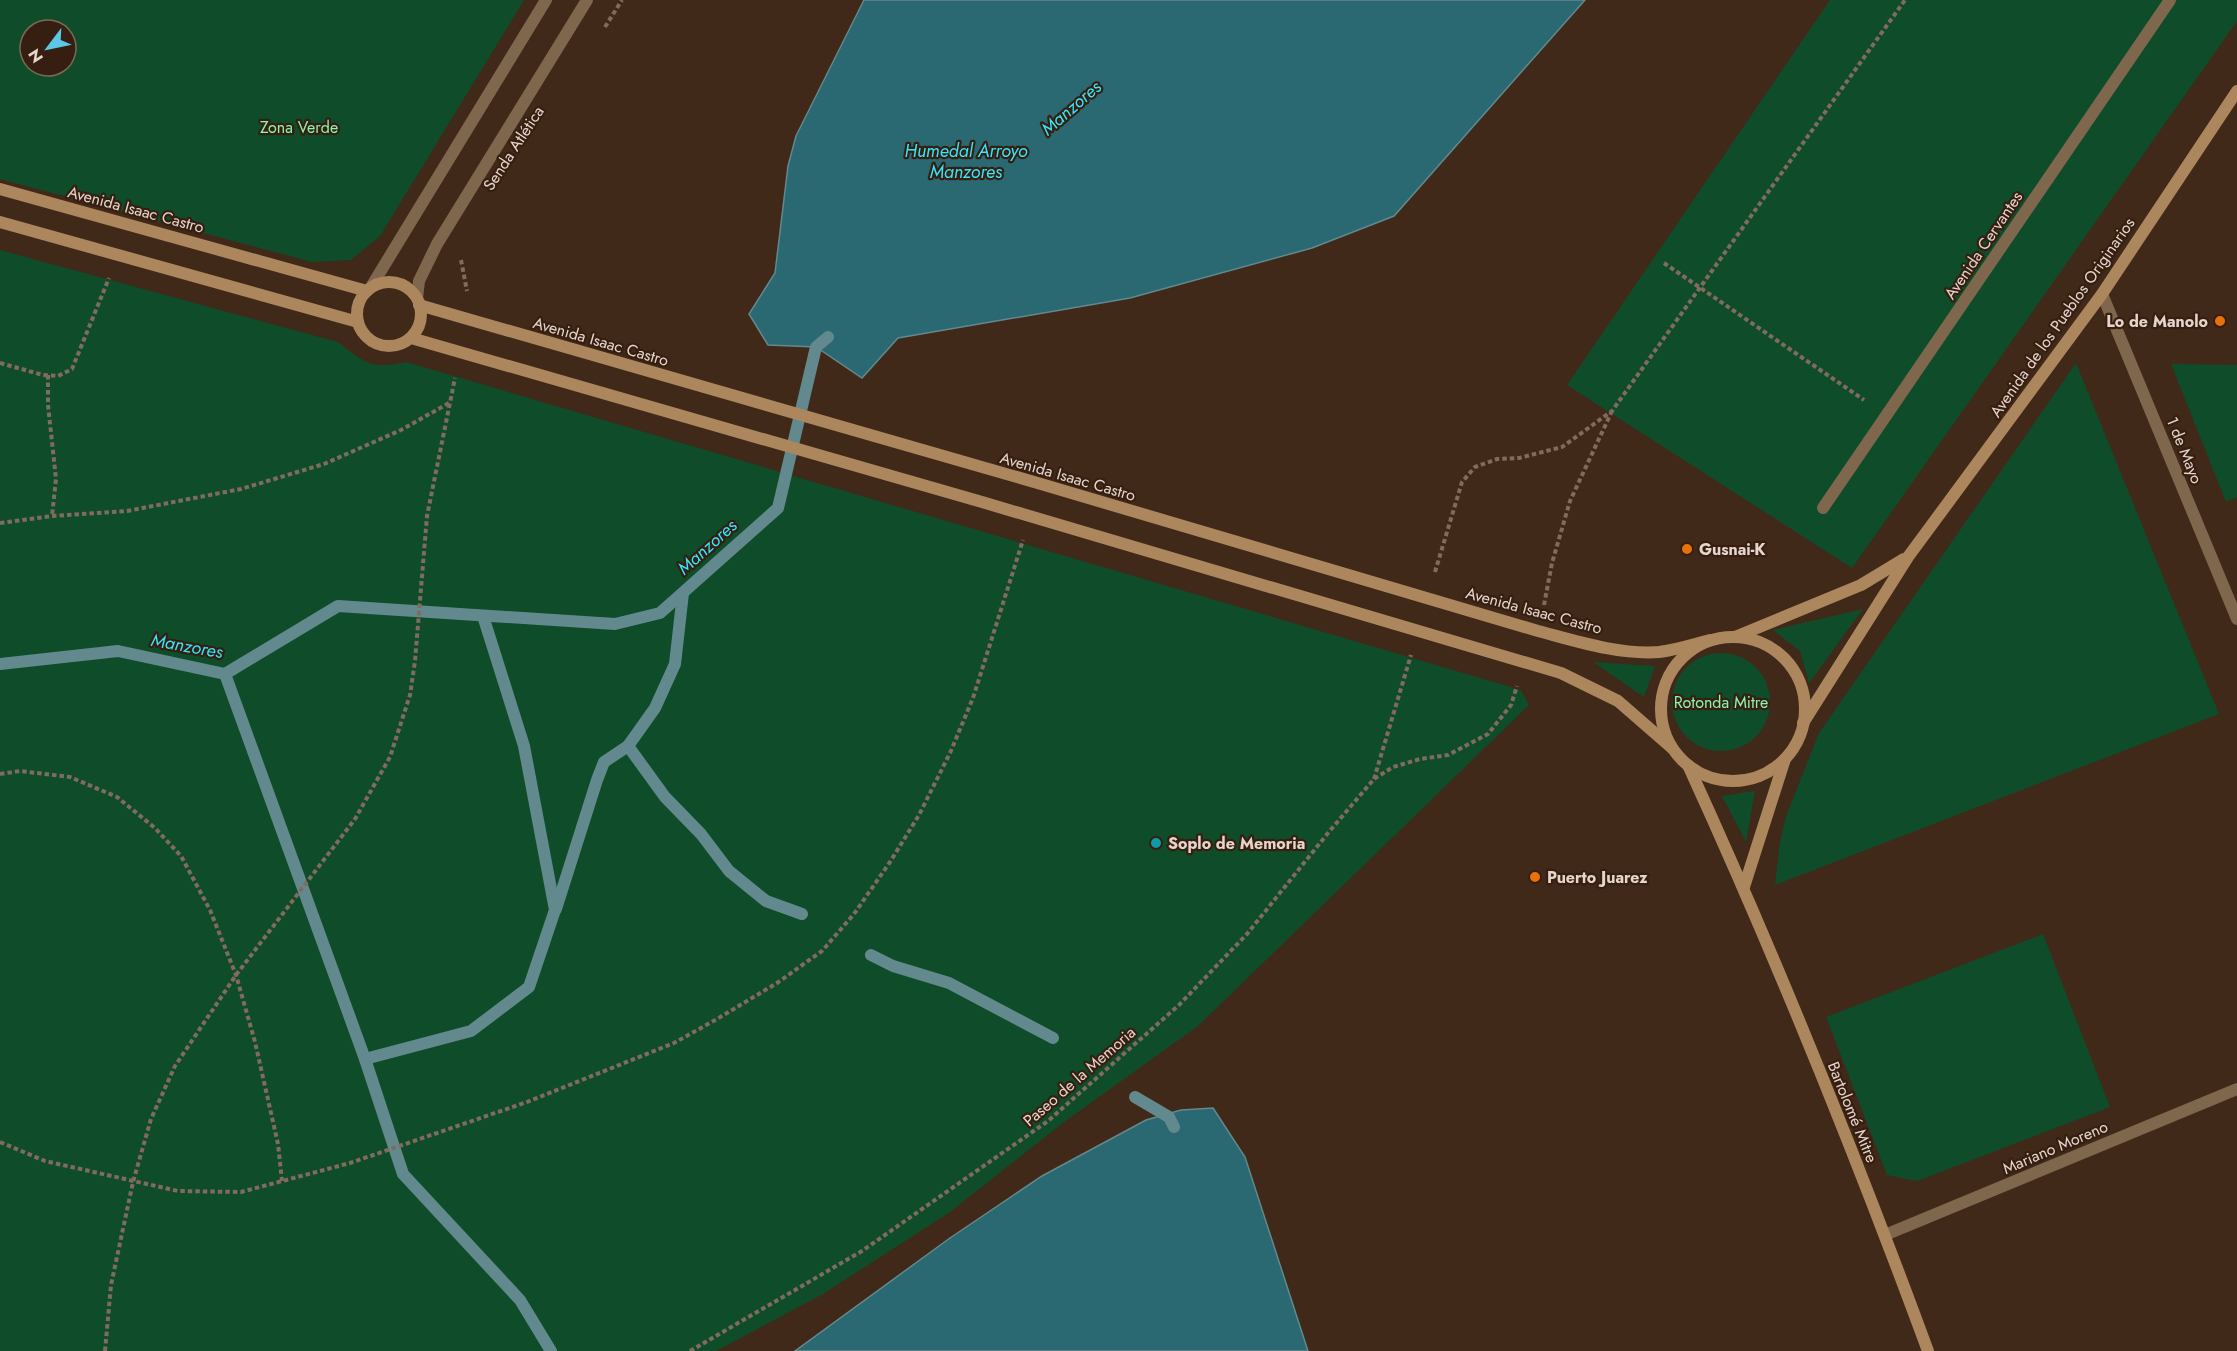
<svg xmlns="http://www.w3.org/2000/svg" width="2237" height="1351" viewBox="0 0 2237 1351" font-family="Jost,sans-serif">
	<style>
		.green { fill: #0f4c2a; fill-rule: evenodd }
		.water { fill: #2a6872; stroke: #62898d; stroke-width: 1.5 }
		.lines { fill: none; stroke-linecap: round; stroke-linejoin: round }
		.stream { stroke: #62898d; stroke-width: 12 }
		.path { stroke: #816b5e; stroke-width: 4; stroke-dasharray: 4.5 3; stroke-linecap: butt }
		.street { stroke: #7f674e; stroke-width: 12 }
		.secondary { stroke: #ac865d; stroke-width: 12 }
		.food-dot { fill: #e8710a; stroke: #361f10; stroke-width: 2 }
		.culture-dot { fill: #0f9aa8; stroke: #361f10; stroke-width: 2 }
		.labels { text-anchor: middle; stroke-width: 4.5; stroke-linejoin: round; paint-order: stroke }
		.park-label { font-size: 16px; fill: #8bf4ae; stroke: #361f10 }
		.street-label { font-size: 16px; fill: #e6d5cc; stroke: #361f10 }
		.poi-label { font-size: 16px; font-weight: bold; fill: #e6d5cc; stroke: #361f10; text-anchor: start }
		.water-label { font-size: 18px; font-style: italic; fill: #33e7fe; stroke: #361f10 }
	</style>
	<rect width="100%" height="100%" fill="#412919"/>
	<g class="green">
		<path d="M0,0H524L380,236L351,260L312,262L0,179ZM30,30H66V66H30Z"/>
		<polygon points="1830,0 2237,0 2237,21 1852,568 1567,385"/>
		<path d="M0,250L338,342C364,363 372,370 406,362L1521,690L1529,705L1198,1026L1064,1122L950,1212L823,1294L716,1351H0Z"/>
		<polygon points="2076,363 2219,714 1775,885 1780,842 1786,816 1819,733"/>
		<polygon points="2171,364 2237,365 2237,497 2226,502"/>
		<polygon points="1863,609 1809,683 1800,651 1773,630"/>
		<circle cx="1721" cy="702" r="49"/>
		<polygon points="1593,662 1655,666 1644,697"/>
		<polygon points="1755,791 1746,842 1722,796"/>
		<polygon points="2043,934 2110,1107 1917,1181 1887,1175 1826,1017"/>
	</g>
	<g class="water">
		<polygon points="864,0 1585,0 1394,216 1312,248 1130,298 898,338 862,378 816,347 768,345 749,314 775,273 788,166 796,136"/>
		<polygon points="1213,1108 1245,1157 1308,1351 795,1351 950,1238 1042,1176 1146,1120 1181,1110"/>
	</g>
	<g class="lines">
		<g class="stream">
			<polyline points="683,593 675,664 655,708 628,746 665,797 701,834 729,871 766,901 802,914"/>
			<polyline points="483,616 524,746 555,910 529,987 471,1031 365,1059 403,1174 520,1300 551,1351"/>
			<polyline points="0,664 118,651 225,674 338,606 615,624 660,613 778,508 816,347 828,337"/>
			<polyline points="225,674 365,1059"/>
			<polyline points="556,909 597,780 604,762 628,746"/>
			<polyline points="871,955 893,966 949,983 1053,1038"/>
			<polyline points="1135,1097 1169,1117 1174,1127"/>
		</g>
		<g class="path">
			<polyline points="605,27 622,0"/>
			<polyline points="461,260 467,291"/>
			<polyline points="1664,263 1864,400"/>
			<polyline points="0,363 43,375 58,376 72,369 109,278"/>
			<polyline points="48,375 48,405 56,479 52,516"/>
			<polyline points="0,523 52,516 127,511 241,489 324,464 401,430 449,403"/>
			<polyline points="1435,572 1462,482 1475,467 1497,459 1519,458 1562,447 1612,411 1905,0"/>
			<polyline points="1544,605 1552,563 1570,501 1612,411"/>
			<polyline points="0,774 20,771 70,777 117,797 155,828 181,856 210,910 236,975 255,1042 278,1144 282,1181"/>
			<polyline points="1374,779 1411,655"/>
			<polyline points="0,1142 45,1161 178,1191 241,1192 350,1163 527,1102 674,1043 717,1019 777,983 822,951 854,914 890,862 919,815 950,753 973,698 1023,540"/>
			<polyline points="105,1351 111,1285 133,1182 151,1119 175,1066 236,975 355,819 390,757 410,695 415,661 427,516 455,378"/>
			<polyline points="690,1351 862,1251 1048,1121 1179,1005 1247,934 1328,833 1374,779 1393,767 1420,759 1448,755 1488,734 1511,705 1517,686"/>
		</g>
		<g class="street">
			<polyline points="371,287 546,0"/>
			<polyline points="2102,294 2237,619"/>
			<polyline points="417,298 419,281 437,244 587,0"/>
			<polyline points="1823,508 2170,0"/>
			<polyline points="1885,1235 2237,1089"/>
		</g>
		<g class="secondary">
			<polyline points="0,189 367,291"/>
			<polyline points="0,222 358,322"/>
			<circle cx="389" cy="314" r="32"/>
			<path d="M419,305L1041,484L1538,631C1576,641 1619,655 1659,652C1676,650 1694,644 1710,640"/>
			<polyline points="411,338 982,502 1561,673 1618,701 1672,748"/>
			<polyline points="1735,637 1861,585 1904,559"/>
			<circle cx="1733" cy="709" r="72"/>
			<polyline points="1803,723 1908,557 2102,294 2237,91"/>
			<path d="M1688,765C1776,957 1855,1153 1928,1351"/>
			<polyline points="1744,887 1785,759"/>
		</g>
	</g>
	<g class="food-dot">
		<circle cx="2220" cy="321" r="6"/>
		<circle cx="1687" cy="549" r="6"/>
		<circle cx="1535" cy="877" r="6"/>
	</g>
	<circle class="culture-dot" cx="1156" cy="843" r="6"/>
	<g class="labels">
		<g class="park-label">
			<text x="299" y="133">Zona Verde</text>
			<text x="1721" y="708">Rotonda Mitre</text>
		</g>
		<g class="street-label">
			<text transform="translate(513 148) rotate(-57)" y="6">Senda Atlética</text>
			<text transform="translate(136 209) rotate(15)" y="6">Avenida Isaac Castro</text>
			<text transform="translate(1983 245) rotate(-56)" y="6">Avenida Cervantes</text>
			<text transform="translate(2062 317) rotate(-55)" y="6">Avenida de los Pueblos Originarios</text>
			<text transform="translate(601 341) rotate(16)" y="6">Avenida Isaac Castro</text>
			<text transform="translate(2185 450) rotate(68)" y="6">1 de Mayo</text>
			<text transform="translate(1068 476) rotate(16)" y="6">Avenida Isaac Castro</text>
			<text transform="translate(1534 610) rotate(15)" y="6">Avenida Isaac Castro</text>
			<text transform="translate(1079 1076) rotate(-41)" y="6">Paseo de la Memoria</text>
			<text transform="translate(1853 1112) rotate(68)" y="6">Bartolomé Mitre</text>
			<text transform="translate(2055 1147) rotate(-23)" y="6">Mariano Moreno</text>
		</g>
		<g class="poi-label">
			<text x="2208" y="327" text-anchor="end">Lo de Manolo</text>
			<text x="1699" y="555">Gusnai-K</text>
			<text x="1168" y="849">Soplo de Memoria</text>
			<text x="1547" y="883">Puerto Juarez</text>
		</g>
		<g class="water-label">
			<text transform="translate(1071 108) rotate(-41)" y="6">Manzores</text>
			<text x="966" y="157">Humedal Arroyo<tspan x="966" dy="21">Manzores</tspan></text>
			<text transform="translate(707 547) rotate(-42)" y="6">Manzores</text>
			<text transform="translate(187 646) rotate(10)" y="6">Manzores</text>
		</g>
	</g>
	<g transform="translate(48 48) rotate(238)"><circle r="28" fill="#361f10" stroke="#7c685b" stroke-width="1.5"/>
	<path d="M0-4.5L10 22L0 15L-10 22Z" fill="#5ac8e6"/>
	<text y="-9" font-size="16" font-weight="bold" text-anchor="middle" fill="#e6d5cc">N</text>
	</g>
</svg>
